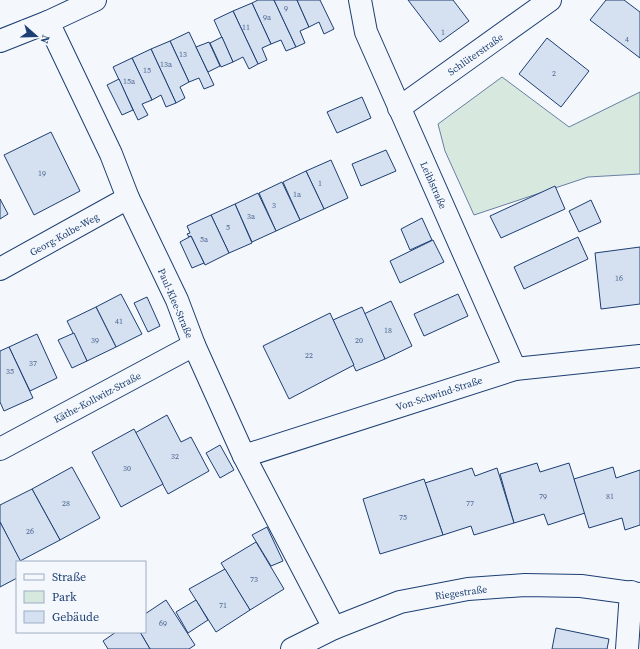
<svg xmlns="http://www.w3.org/2000/svg" width="640" height="649" viewBox="0 0 640 649" font-family="'Source Serif 4',serif">
	<style>
		.green { fill: #d7e8df; stroke: #687fa3 }
		.building { fill: #d5e0f0; stroke: #1d3f73 }
		.lines { fill: none; stroke-linecap: round; stroke-linejoin: round }
		.minor-casing { stroke: #1d3f73; stroke-width: 24 }
		.minor { stroke: #f4f7fb; stroke-width: 22 }
		.labels { text-anchor: middle; stroke-width: 3; stroke-linejoin: round; paint-order: stroke }
		.number-label { font-size: 8px; fill: #4b6792 }
		.street-label { font-size: 10px; fill: #1d3f73; stroke: #f4f7fb }
	</style>
	<rect width="100%" height="100%" fill="#f4f7fb"/>
	<polygon class="green" points="502,77 569,127 640,92 640,174 588,177 474,215 445,151 438,124"/>
	<g class="building">
		<polygon points="258,0 274,0 296,47 286,51 281,40 271,44 252,3"/>
		<polygon points="274,0 297,0 309,27 300,31 305,43 296,47"/>
		<polygon points="297,0 320,0 334,29 324,34 319,22 309,27"/>
		<polygon points="408,0 453,0 469,21 440,42"/>
		<polygon points="606,0 624,0 640,12 640,58 590,20"/>
		<polygon points="252,3 271,44 262,48 267,60 258,64 233,11"/>
		<polygon points="233,11 258,64 249,69 243,57 233,62 214,20"/>
		<polygon points="189,32 214,85 204,89 199,78 189,82 170,41"/>
		<polygon points="222,37 233,62 221,67 210,43"/>
		<polygon points="547,38 589,71 561,107 519,74"/>
		<polygon points="170,41 189,82 180,87 185,98 176,103 151,49"/>
		<polygon points="209,42 220,66 208,72 196,47"/>
		<polygon points="151,49 176,103 166,107 161,95 152,100 132,58"/>
		<polygon points="132,58 152,100 142,104 148,115 138,120 113,67"/>
		<polygon points="119,79 133,110 122,115 107,85"/>
		<polygon points="362,97 371,118 337,133 327,112"/>
		<polygon points="51,132 80,191 34,215 4,155"/>
		<polygon points="386,150 396,171 361,186 352,164"/>
		<polygon points="331,160 348,198 324,209 306,171"/>
		<polygon points="306,171 324,209 300,220 283,182"/>
		<polygon points="282,182 300,220 276,231 259,193"/>
		<polygon points="555,186 565,209 501,238 490,216"/>
		<polygon points="258,193 276,231 252,242 235,204"/>
		<polygon points="0,199 8,214 0,219"/>
		<polygon points="591,200 601,222 579,232 569,211"/>
		<polygon points="235,204 252,243 229,253 211,215"/>
		<polygon points="211,215 229,253 205,265 191,236 189,237 187,234 190,233 187,226"/>
		<polygon points="422,218 432,240 410,250 401,229"/>
		<polygon points="191,236 204,263 192,268 180,242"/>
		<polygon points="578,237 588,259 524,289 514,267"/>
		<polygon points="433,240 444,262 400,283 390,261"/>
		<polygon points="640,247 640,304 601,309 595,253"/>
		<polygon points="121,294 142,334 116,347 96,307"/>
		<polygon points="458,294 468,316 424,336 414,314"/>
		<polygon points="147,297 160,326 148,332 134,303"/>
		<polygon points="391,301 412,346 385,359 364,314"/>
		<polygon points="96,307 116,347 87,361 67,321"/>
		<polygon points="362,307 385,359 356,371 333,320"/>
		<polygon points="330,313 354,365 289,399 263,346"/>
		<polygon points="74,333 87,361 72,368 58,340"/>
		<polygon points="37,334 57,378 30,391 9,347"/>
		<polygon points="9,347 33,398 4,411 0,402 0,351"/>
		<polygon points="167,415 181,442 191,437 209,471 168,494 135,433"/>
		<polygon points="134,429 163,484 121,507 92,452"/>
		<polygon points="220,445 234,470 220,478 206,453"/>
		<polygon points="537,463 540,472 569,463 585,513 548,525 544,514 514,523 500,474"/>
		<polygon points="72,467 100,518 60,540 32,489"/>
		<polygon points="613,467 616,478 640,470 640,525 625,530 622,518 589,528 574,479"/>
		<polygon points="472,468 475,476 497,468 514,523 474,535 471,526 443,535 425,483"/>
		<polygon points="424,479 443,535 380,554 363,499"/>
		<polygon points="32,489 60,540 20,561 0,522 0,505"/>
		<polygon points="0,522 21,562 17,562 17,578 0,587"/>
		<polygon points="267,527 283,561 271,566 252,535"/>
		<polygon points="256,542 284,589 250,610 221,563"/>
		<polygon points="225,569 250,610 216,632 189,589"/>
		<polygon points="166,600 195,645 189,649 150,649 140,632 145,632 145,614"/>
		<polygon points="196,600 208,620 188,633 176,612"/>
		<polygon points="556,628 609,639 607,649 552,649"/>
		<polygon points="116,632 140,632 150,649 108,649 103,641"/>
	</g>
	<g class="lines">
		<defs>
			<g id="minor">
				<polyline points="360,0 366,32 515,369"/>
				<polyline points="48,22 95,0"/>
				<polyline points="0,41 48,22 111,154 128,198 177,300 194,345 244,456 334,628"/>
				<polyline points="399,108 550,0"/>
				<polyline points="0,269 128,198"/>
				<polyline points="0,449 194,345"/>
				<polyline points="244,456 515,369 640,356"/>
				<polyline points="292,649 334,628 400,602 468,589 525,585 581,586 640,594"/>
				<polyline points="627,649 631,592"/>
			</g>
		</defs>
		<use href="#minor" class="minor-casing"/>
		<use href="#minor" class="minor"/>
	</g>
	<g class="labels">
		<g class="number-label">
			<text x="286" y="11">9</text>
			<text x="267" y="20">9a</text>
			<text x="246" y="30">11</text>
			<text x="443" y="35">1</text>
			<text x="627" y="42">4</text>
			<text x="183" y="57">13</text>
			<text x="166" y="67">13a</text>
			<text x="147" y="73">15</text>
			<text x="554" y="76">2</text>
			<text x="129" y="84">15a</text>
			<text x="42" y="176">19</text>
			<text x="320" y="186">1</text>
			<text x="297" y="197">1a</text>
			<text x="274" y="208">3</text>
			<text x="251" y="219">3a</text>
			<text x="228" y="230">5</text>
			<text x="204" y="242">5a</text>
			<text x="619" y="281">16</text>
			<text x="119" y="324">41</text>
			<text x="388" y="333">18</text>
			<text x="95" y="343">39</text>
			<text x="359" y="343">20</text>
			<text x="309" y="358">22</text>
			<text x="33" y="366">37</text>
			<text x="10" y="374">35</text>
			<text x="175" y="459">32</text>
			<text x="127" y="471">30</text>
			<text x="543" y="499">79</text>
			<text x="610" y="499">81</text>
			<text x="66" y="506">28</text>
			<text x="470" y="506">77</text>
			<text x="403" y="520">75</text>
			<text x="30" y="534">26</text>
			<text x="254" y="582">73</text>
			<text x="223" y="608">71</text>
			<text x="163" y="626">69</text>
		</g>
		<g class="street-label">
			<text transform="translate(475 54) rotate(-35)" y="4">Schlüterstraße</text>
			<text transform="translate(434 185) rotate(66)" y="4">Leiblstraße</text>
			<text transform="translate(64 234) rotate(-29)" y="4">Georg-Kolbe-Weg</text>
			<text transform="translate(176 303) rotate(67)" y="4">Paul-Klee-Straße</text>
			<text transform="translate(439 393) rotate(-18)" y="4">Von-Schwind-Straße</text>
			<text transform="translate(97 397) rotate(-28)" y="4">Käthe-Kollwitz-Straße</text>
			<text transform="translate(461 592) rotate(-8)" y="4">Riegestraße</text>
		</g>
	</g>
	<rect x="16" y="561" width="130" height="72" fill="#f4f7fb" stroke="#9eadc5"/>
	<rect x="24" y="574" width="20" height="6" fill="#f4f7fb" stroke="#9eadc5"/>
	<text x="52" y="581" font-size="12" fill="#1d3f73">Straße</text>
	<rect x="24" y="591" width="20" height="12" fill="#d7e8df" stroke="#9eadc5"/>
	<text x="52" y="601" font-size="12" fill="#1d3f73">Park</text>
	<rect x="24" y="611" width="20" height="12" fill="#d5e0f0" stroke="#9eadc5"/>
	<text x="52" y="621" font-size="12" fill="#1d3f73">Gebäude</text>
	<g transform="translate(36 36) rotate(110)" stroke="#f4f7fb" stroke-width="3" paint-order="stroke">
	<path d="M0-3L7 15L0 10L-7 15Z" fill="#1d3f73"/>
	<text y="-6" font-size="11" font-weight="bold" text-anchor="middle" fill="#1d3f73">N</text>
	</g>
</svg>
